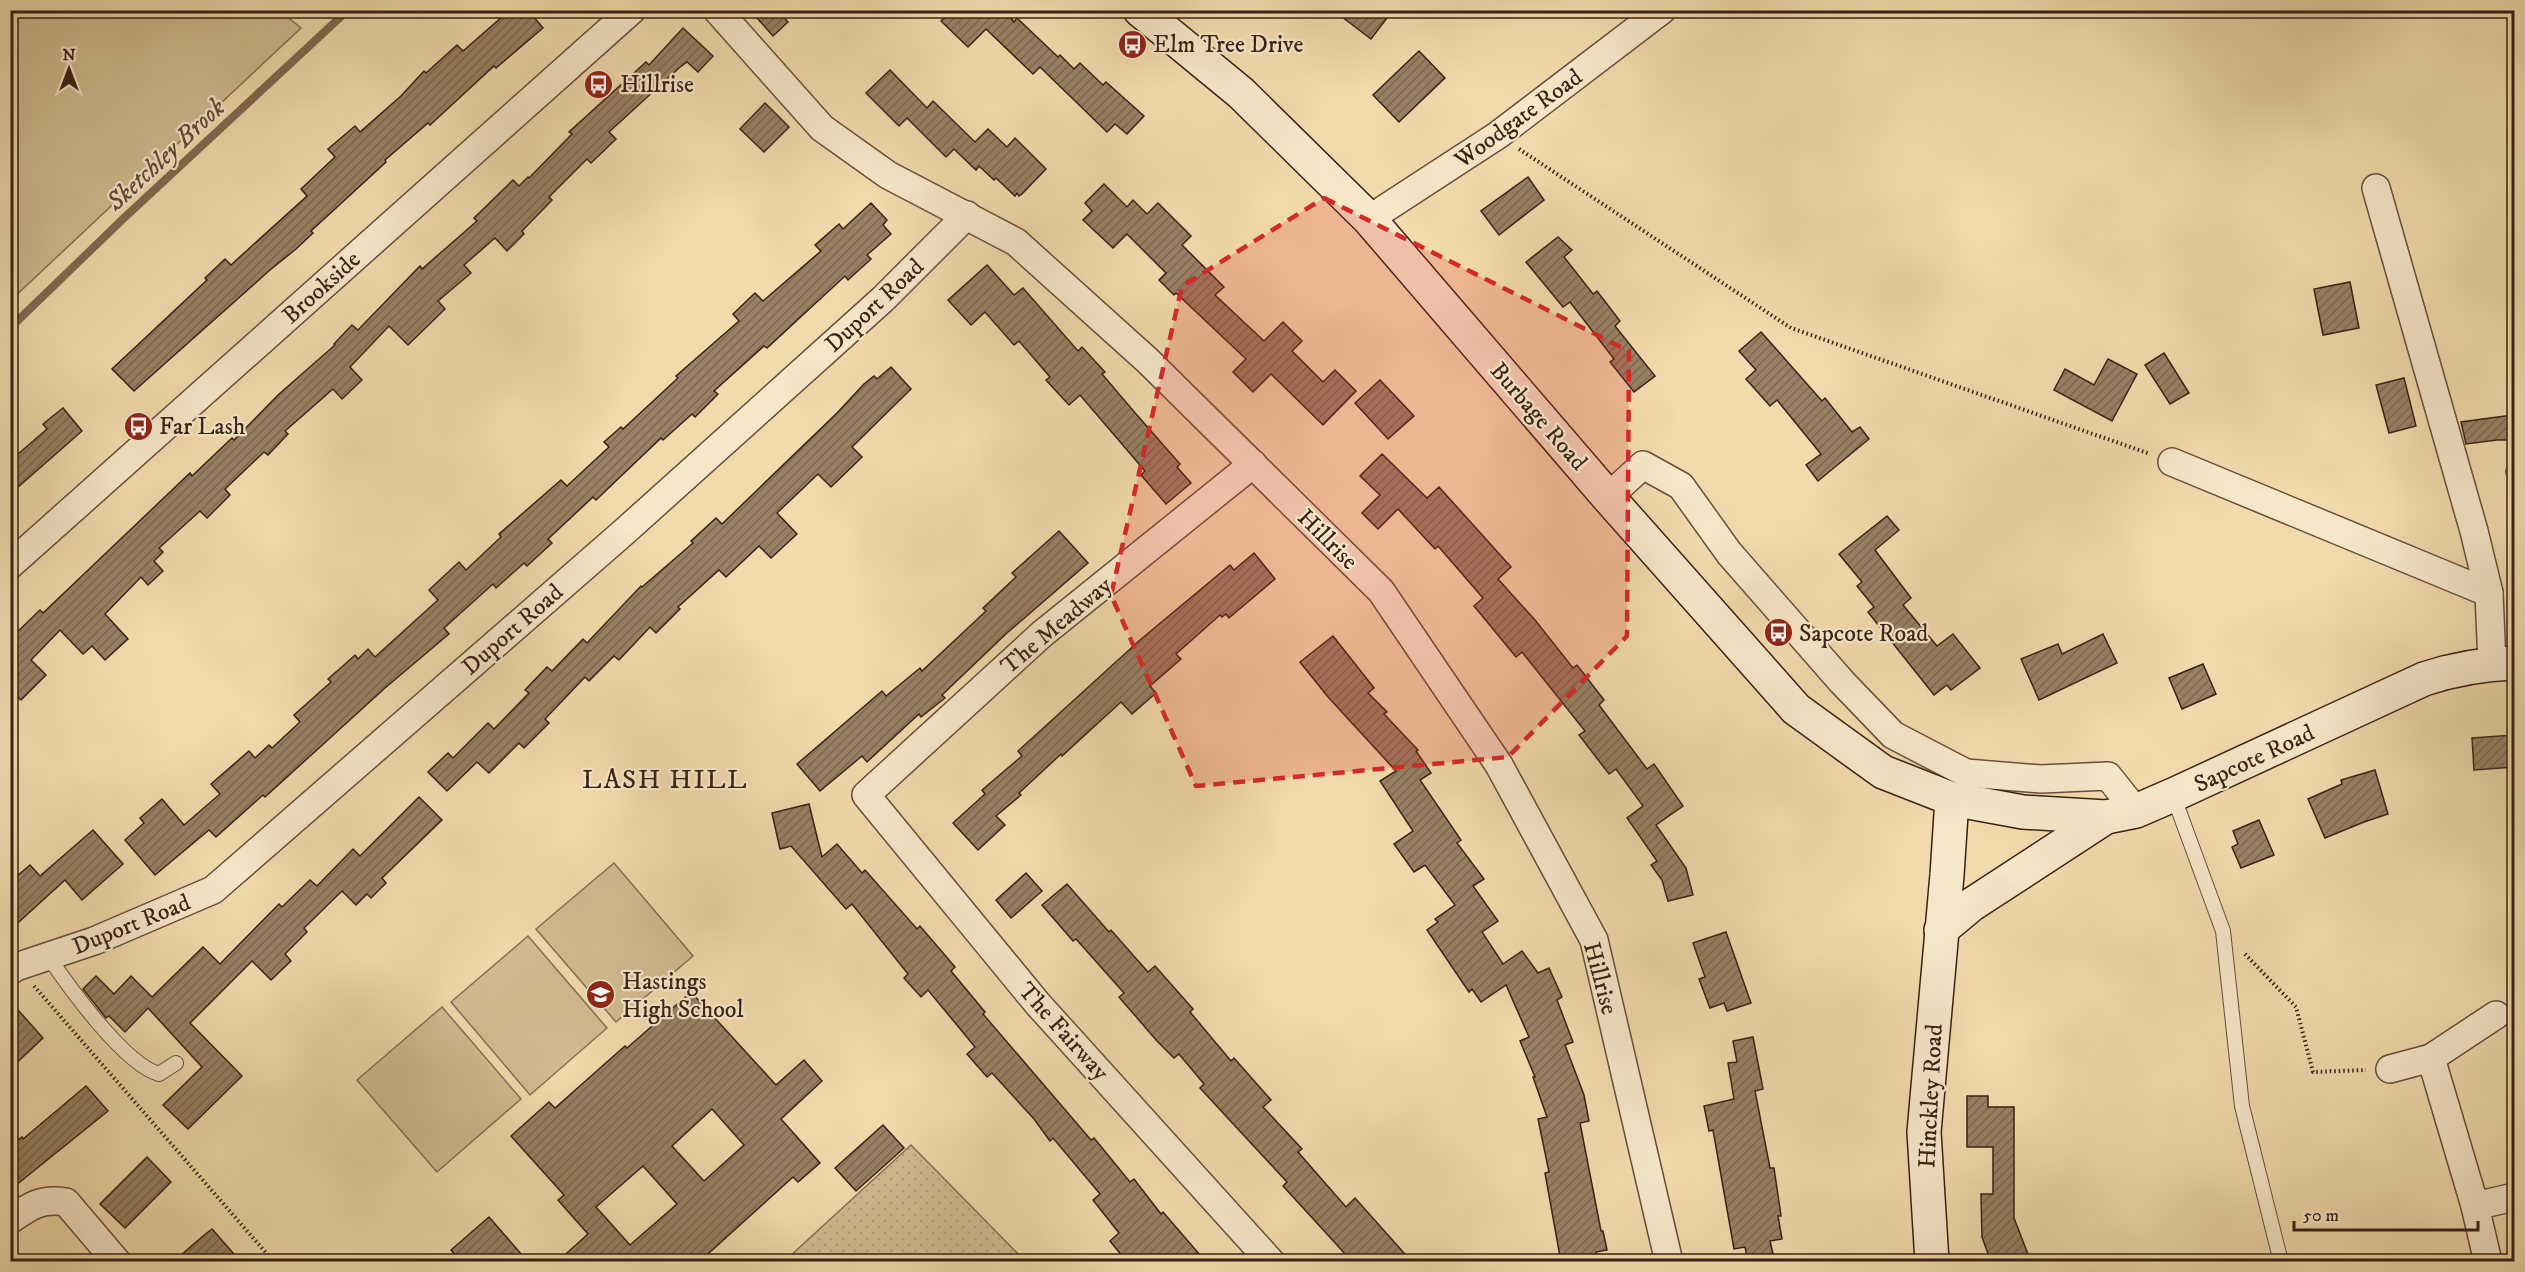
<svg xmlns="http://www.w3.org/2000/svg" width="2525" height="1272" viewBox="0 0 2525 1272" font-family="'IM FELL DW Pica',serif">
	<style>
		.grass { fill: url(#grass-dots); stroke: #856e54; stroke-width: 1.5 }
		.garden { fill: #d2bb92; stroke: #856e54; stroke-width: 1.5 }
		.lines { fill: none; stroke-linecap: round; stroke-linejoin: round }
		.stream { stroke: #816a51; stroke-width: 8 }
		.building { fill: url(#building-hatch); stroke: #382116; stroke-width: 1.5; fill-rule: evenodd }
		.lane-casing { stroke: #664f3c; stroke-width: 16 }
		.street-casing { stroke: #664f3c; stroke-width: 30 }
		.secondary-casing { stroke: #382116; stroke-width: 36 }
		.path { stroke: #382116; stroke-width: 4; stroke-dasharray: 1.5 3; stroke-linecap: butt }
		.lane { stroke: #f6e7c9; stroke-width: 14 }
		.street { stroke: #f6e7c9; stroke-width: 27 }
		.secondary { stroke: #f6e7c9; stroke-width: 33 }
		.marked { fill: #d62828; fill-opacity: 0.2; stroke: #d62828; stroke-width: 4.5; stroke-dasharray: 12 8; stroke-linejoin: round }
		.labels { text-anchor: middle; stroke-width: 4.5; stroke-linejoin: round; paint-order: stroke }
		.poi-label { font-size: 24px; fill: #382116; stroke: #f6e7c9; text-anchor: start }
		.street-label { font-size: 24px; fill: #382116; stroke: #f6e7c9 }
		.water-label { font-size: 26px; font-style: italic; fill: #634c39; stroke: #f6e7c9 }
		.quarter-label { font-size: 27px; letter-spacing: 1.5px; fill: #382116; stroke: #f6e7c9 }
	</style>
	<defs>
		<pattern id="grass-dots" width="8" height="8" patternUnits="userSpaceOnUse" patternTransform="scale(1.5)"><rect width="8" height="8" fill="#d2bb92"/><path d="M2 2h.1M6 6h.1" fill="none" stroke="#b5a07d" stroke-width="1.8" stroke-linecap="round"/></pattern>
		<pattern id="building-hatch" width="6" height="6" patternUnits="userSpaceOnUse" patternTransform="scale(1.5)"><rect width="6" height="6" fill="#988164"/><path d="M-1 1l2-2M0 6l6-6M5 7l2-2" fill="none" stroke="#7d6951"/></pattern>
	</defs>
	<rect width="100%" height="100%" fill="#f1daac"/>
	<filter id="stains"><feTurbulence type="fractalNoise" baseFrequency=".00333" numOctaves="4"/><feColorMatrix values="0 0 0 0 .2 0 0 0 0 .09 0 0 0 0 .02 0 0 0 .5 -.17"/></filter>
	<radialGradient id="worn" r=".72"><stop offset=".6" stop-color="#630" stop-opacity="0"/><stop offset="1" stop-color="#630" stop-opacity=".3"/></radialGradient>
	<polygon class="grass" points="911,1145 1025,1261 791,1261 788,1258"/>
	<g class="garden">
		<polygon points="11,10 280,11 301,28 11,300"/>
		<polygon points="614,863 693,956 616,1022 536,929"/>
		<polygon points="528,936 607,1028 530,1095 451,1002"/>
		<polygon points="442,1007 521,1099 437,1172 357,1080"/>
	</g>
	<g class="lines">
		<polyline class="stream" points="10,328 124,218 348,10"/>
	</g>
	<g class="building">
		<polygon points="510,10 528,10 543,28 496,68 494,66 430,125 428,123 385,160 386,162 311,231 313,233 296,249 270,270 134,391 112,369 207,280 205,278 225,259 231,265 307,196 301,189 335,157 328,149 355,126 360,132 401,96 424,71 426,73 457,45 463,51"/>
		<polygon points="750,10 777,10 788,22 773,36"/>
		<polygon points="952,10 1004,10 1014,22 1017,18 1058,57 1060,55 1074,69 1080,63 1103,85 1106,82 1144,116 1127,134 1115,124 1107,132 1040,67 1033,74 986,29 968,47 941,21"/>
		<polygon points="1333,10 1393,10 1371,39"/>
		<polygon points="683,28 713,56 698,72 687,62 679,68 609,132 616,139 591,163 587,159 549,197 552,200 522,231 524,234 507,251 495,238 464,265 471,273 438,301 445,309 408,345 389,326 350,367 362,380 342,399 333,389 285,431 288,434 268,455 264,452 225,489 230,495 207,518 200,511 159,548 163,552 154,561 163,571 148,585 141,577 105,614 128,639 105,660 92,646 83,654 60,630 31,660 46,675 21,700 10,689 10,683 19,674 10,683 10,639 40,610 43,613 190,473 192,476 232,438 234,440 278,395 335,345 334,344 352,325 358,330 420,266 422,269 477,221 474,218 513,180 519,186 528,177 529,178 572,134 569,132 646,62 649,65"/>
		<polygon points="1419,51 1445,78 1399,122 1373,95"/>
		<polygon points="890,70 927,108 933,101 975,142 988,129 1007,147 1015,138 1046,169 1022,194 1019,196 1017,193 1015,196 996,178 994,180 979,166 976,170 954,149 946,157 907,118 899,126 866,93"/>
		<polygon points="765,103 789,127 764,152 740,129"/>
		<polygon points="1528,177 1544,200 1499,235 1481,211"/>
		<polygon points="1104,184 1127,207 1133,200 1147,214 1158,203 1191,236 1182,245 1224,287 1215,295 1264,341 1283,322 1302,341 1292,351 1323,382 1335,370 1356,391 1323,425 1271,374 1253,392 1233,372 1246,359 1176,293 1174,295 1159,280 1166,273 1127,234 1113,248 1083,220 1092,211 1085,203"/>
		<polygon points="871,203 887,220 883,225 891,234 867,255 871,259 848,280 845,276 767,348 764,346 714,391 718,394 695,417 692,414 663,440 661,438 596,500 593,497 548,539 552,543 527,566 524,563 496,588 493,584 444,628 449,634 385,688 265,797 263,795 216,837 209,830 155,875 125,840 144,823 140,818 162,799 184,825 220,794 211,784 249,751 255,758 269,745 272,748 300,722 294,715 331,682 328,679 344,665 355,655 358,659 368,649 375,657 438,600 429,590 459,562 466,570 501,537 499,534 561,480 567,486 609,447 604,442 621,427 623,429 678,378 676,376 739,321 733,314 755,293 763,301 821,251 815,245 839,224 843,229"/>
		<polygon points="1558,237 1572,250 1564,257 1593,294 1597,291 1620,321 1615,326 1655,376 1634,392 1610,362 1614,359 1570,302 1563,307 1526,262"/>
		<polygon points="987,265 1014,295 1023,288 1078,351 1082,347 1105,372 1102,374 1136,414 1180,464 1177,467 1191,483 1166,504 1141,475 1145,471 1080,395 1069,405 1046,380 1050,377 1019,341 1014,345 985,312 971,325 948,300"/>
		<polygon points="2350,282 2359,328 2323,335 2314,289"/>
		<polygon points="1761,332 1822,401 1825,398 1852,432 1860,427 1869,439 1818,481 1806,465 1821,454 1777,400 1770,406 1746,379 1756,370 1739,351"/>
		<polygon points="2164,353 2189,393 2170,404 2145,365"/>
		<polygon points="2108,359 2137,374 2112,421 2054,390 2065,369 2094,385"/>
		<polygon points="891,367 911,389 852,447 862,457 831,487 818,474 777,513 797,534 771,558 759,546 726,577 719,570 678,607 680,609 656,633 650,627 619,660 614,656 589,681 585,677 545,719 549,723 524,748 519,743 489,773 477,762 447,791 428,772 448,753 453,758 488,723 494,729 529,693 525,690 547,667 552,671 583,639 587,643 641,586 642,587 693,543 691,541 716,518 722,524 837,413 864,384 874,376 877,379"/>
		<polygon points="2404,378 2416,426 2389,433 2376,385"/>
		<polygon points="1380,380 1414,416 1388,439 1355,403"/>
		<polygon points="63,408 82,431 10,494 10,461 47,429 43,424"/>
		<polygon points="2505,416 2514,416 2514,440 2497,440 2466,444 2461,422"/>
		<polygon points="1382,454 1427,498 1439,487 1511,567 1498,579 1535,620 1573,668 1577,665 1604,700 1599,705 1647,769 1654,764 1683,806 1656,825 1686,868 1693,895 1668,901 1662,880 1651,865 1657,861 1627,818 1643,806 1616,769 1609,774 1579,735 1585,731 1522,652 1516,657 1474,606 1483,598 1438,546 1435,549 1398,509 1378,529 1362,513 1380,495 1360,476"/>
		<polygon points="1887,516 1899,530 1875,550 1911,598 1903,605 1937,646 1953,634 1980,668 1951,690 1947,685 1934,695 1868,612 1874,607 1857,586 1862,582 1839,554"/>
		<polygon points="1059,531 1088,563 1007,633 942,695 945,698 921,717 919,714 867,762 862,756 820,791 797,764 882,691 886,696 920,668 922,671 986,611 983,608 1016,577 1012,573"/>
		<polygon points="1254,553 1275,579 1229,618 1226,614 1222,617 1220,615 1176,654 1181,659 1150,686 1156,693 1132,714 1121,702 1062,756 1061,754 1019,793 1021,795 996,816 1005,825 978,850 953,823 985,794 982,790 1022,756 1018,751 1140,640 1230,565 1234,570"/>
		<polygon points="2103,634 2117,663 2039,700 2021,659 2058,644 2062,654"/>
		<polygon points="1333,636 1374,688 1368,693 1387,712 1384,714 1418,750 1416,751 1431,773 1420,780 1461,840 1457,843 1484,879 1473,886 1498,921 1482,932 1503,964 1522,951 1538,973 1549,968 1562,997 1557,1000 1573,1042 1565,1045 1584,1095 1589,1121 1580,1123 1601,1231 1603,1231 1607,1250 1596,1252 1598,1262 1561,1262 1545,1173 1549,1172 1538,1119 1547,1117 1533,1077 1535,1077 1520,1041 1529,1037 1506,985 1481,1002 1472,989 1469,992 1427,930 1438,922 1435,919 1455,905 1425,865 1414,872 1394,844 1413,831 1380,781 1396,771 1328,697 1300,662"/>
		<polygon points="2203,664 2216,694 2182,709 2169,678"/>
		<polygon points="2514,735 2514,767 2474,770 2472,738"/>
		<polygon points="2375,770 2388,814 2364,822 2325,838 2308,799 2342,784 2341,780"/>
		<polygon points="419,797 442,820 382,878 386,883 371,898 367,894 356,905 342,891 304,928 307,932 285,954 291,961 271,980 252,961 190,1023 242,1076 188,1129 163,1105 202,1067 148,1008 125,1032 109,1016 106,1018 83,989 96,976 114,994 131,976 152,997 203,947 220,964 279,904 282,907 310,880 317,886 353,849 360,856"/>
		<polygon points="809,804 822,857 837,844 862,873 865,870 917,929 920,926 955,967 951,971 985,1012 983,1014 1091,1140 1094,1138 1130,1182 1134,1179 1161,1214 1163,1212 1206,1262 1127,1262 1110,1241 1119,1233 1093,1200 1100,1194 1053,1138 1050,1141 1034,1119 992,1073 987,1077 967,1054 975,1047 928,990 921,997 904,978 908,974 852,904 846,909 791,846 780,849 772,813"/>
		<polygon points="2259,820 2274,855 2241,868 2232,847 2238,844 2233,831"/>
		<polygon points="93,830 123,864 82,900 65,880 10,930 10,882 30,865 40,876"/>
		<polygon points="1026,873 1042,891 1011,918 996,900"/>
		<polygon points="1067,884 1109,932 1111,930 1148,972 1155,966 1193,1009 1190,1012 1231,1061 1234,1058 1271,1100 1263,1107 1302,1149 1298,1152 1346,1207 1355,1198 1412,1262 1352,1262 1337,1245 1283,1186 1287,1182 1200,1088 1204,1084 1179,1054 1174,1058 1157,1041 1119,997 1124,993 1076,939 1073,941 1042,905"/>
		<polygon points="1726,932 1751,1003 1727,1011 1724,1003 1710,1008 1699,979 1705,977 1693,943"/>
		<path d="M691,992L776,1085L804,1060L822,1081L781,1119L820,1163L798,1182L793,1177L699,1262H557L588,1234L558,1200L564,1195L511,1136L549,1102L555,1108L625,1046L627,1048ZM712,1109L744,1145L704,1181L672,1146ZM643,1166L677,1204L630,1245L596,1207Z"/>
		<polygon points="10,1001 43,1038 10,1069"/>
		<polygon points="1753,1037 1763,1089 1755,1091 1770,1168 1774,1168 1781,1216 1778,1216 1782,1239 1770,1241 1774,1258 1748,1262 1745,1247 1734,1249 1713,1130 1709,1131 1704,1106 1734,1099 1728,1063 1737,1062 1733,1041"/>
		<polygon points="86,1086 108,1111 10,1190 10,1146 22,1137 23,1139"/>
		<polygon points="1967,1096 1988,1096 1988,1107 2014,1107 2014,1218 2031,1262 1991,1262 1982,1237 1981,1194 1993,1194 1993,1147 1967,1147"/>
		<polygon points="883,1125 904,1148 856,1191 835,1168"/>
		<polygon points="147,1157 171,1182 125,1228 100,1204"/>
		<polygon points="489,1217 528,1262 461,1262 451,1250"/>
		<polygon points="212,1229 241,1262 173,1262 203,1236"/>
	</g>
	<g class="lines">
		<defs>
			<g id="lane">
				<polyline points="2513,472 2514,473"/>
				<polyline points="2173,795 2223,931 2242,1106 2281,1262"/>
				<path d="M48,956C69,987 124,1064 159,1074L176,1063"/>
			</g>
			<g id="street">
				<polyline points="717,10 822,128 888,175 1016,242 1147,360 1381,591 1499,765 1594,940 1669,1262"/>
				<polyline points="2376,188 2474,531 2489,593 2492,663"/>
				<polyline points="1369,219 1498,135 1662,10"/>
				<polyline points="2172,462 2489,593"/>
				<polyline points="1253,464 1042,634 866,795 1037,1003 1271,1262"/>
				<polyline points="1608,497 1643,465 1681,486 1729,553 1842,682 1893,735 1966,773 2041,779 2108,776 2136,811"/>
				<polyline points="10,565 632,10"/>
				<polyline points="10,971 16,967 94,941 213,890 624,532 883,299 967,215"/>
				<polyline points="2431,1058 2475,1206 2488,1262"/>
				<polyline points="2390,1069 2431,1058 2496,1015"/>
				<polyline points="2475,1206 2514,1197"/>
				<path d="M10,1220C30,1206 41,1198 66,1202L117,1262"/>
			</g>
			<g id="secondary">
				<path d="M1140,10L1241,93L1369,219L1608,497L1796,709L1883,772L1952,799L2023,812L2106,817L2136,811L2173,795L2424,679C2454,669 2483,664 2514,663"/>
				<polyline points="1941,930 1971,905 2106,817"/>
				<polyline points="1932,1262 1924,1132 1947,875 1952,799"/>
			</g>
		</defs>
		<use href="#lane" class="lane-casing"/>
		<use href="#street" class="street-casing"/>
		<use href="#secondary" class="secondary-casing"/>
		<g class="path">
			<polyline points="1519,149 1791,328 2150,454"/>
			<polyline points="2245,954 2296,1007 2313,1072 2366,1070"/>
			<polyline points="34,986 274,1262"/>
		</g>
		<use href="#lane" class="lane"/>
		<use href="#street" class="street"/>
		<use href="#secondary" class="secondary"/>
	</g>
	<path class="marked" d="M1324,198L1629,351L1627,636L1508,757L1196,786L1111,595L1182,286Z"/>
	<defs>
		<symbol id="bus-disc" viewBox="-11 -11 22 22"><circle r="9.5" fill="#8f2418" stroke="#f6e7c9"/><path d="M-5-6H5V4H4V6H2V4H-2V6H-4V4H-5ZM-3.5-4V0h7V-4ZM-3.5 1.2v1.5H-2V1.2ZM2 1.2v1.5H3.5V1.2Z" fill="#fff"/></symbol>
		<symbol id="school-disc" viewBox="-11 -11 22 22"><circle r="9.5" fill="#8f2418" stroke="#f6e7c9"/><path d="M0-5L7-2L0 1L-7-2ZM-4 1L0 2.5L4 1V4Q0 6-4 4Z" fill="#fff"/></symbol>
	</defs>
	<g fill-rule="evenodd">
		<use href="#bus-disc" x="1116" y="28" width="33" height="33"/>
		<use href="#bus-disc" x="582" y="68" width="33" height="33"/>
		<use href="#bus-disc" x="122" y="410" width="33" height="33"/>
		<use href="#bus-disc" x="1762" y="616" width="33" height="33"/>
		<use href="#school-disc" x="584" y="978" width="33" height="33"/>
	</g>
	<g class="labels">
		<g class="poi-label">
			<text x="1153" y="52">Elm Tree Drive</text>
			<text x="620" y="92">Hillrise</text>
			<text x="159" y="434">Far Lash</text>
			<text x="1799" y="641">Sapcote Road</text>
			<text x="622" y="989">Hastings<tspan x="622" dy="28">High School</tspan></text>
		</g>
		<g class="street-label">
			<text transform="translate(1518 118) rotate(-36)" y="8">Woodgate Road</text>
			<text transform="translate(321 287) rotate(-42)" y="8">Brookside</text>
			<text transform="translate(874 305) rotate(-43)" y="8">Duport Road</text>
			<text transform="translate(1539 416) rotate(49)" y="8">Burbage Road</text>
			<text transform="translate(1328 539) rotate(45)" y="8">Hillrise</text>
			<text transform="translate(1056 625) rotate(-40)" y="8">The Meadway</text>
			<text transform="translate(512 629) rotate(-41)" y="8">Duport Road</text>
			<text transform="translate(2254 758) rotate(-25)" y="8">Sapcote Road</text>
			<text transform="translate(131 924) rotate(-22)" y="8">Duport Road</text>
			<text transform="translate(1601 978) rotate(75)" y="8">Hillrise</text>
			<text transform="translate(1064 1031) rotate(48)" y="8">The Fairway</text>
			<text transform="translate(1930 1096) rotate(-87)" y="8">Hinckley Road</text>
		</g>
		<g class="water-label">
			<text transform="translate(165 154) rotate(-43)" y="9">Sketchley Brook</text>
		</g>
		<g class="quarter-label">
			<text x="665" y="788">LASH HILL</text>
		</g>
	</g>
	<rect width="2525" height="1272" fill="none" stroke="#f1daac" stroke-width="36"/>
	<rect x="12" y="12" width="2501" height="1248" fill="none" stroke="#382116" stroke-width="3"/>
	<rect x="18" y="18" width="2489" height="1236" fill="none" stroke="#382116" stroke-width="1.5"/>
	<g transform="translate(69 69)" stroke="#f6e7c9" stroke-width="4.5" paint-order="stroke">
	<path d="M0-4.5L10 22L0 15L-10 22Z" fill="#382116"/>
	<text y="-9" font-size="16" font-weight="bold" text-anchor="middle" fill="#382116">N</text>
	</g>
	<path d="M2294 1221v9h184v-9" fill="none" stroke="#382116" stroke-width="3"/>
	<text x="2303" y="1221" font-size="18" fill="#382116" stroke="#f6e7c9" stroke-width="4.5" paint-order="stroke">50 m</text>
	<rect width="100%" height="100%" filter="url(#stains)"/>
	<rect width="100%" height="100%" fill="url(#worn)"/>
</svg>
